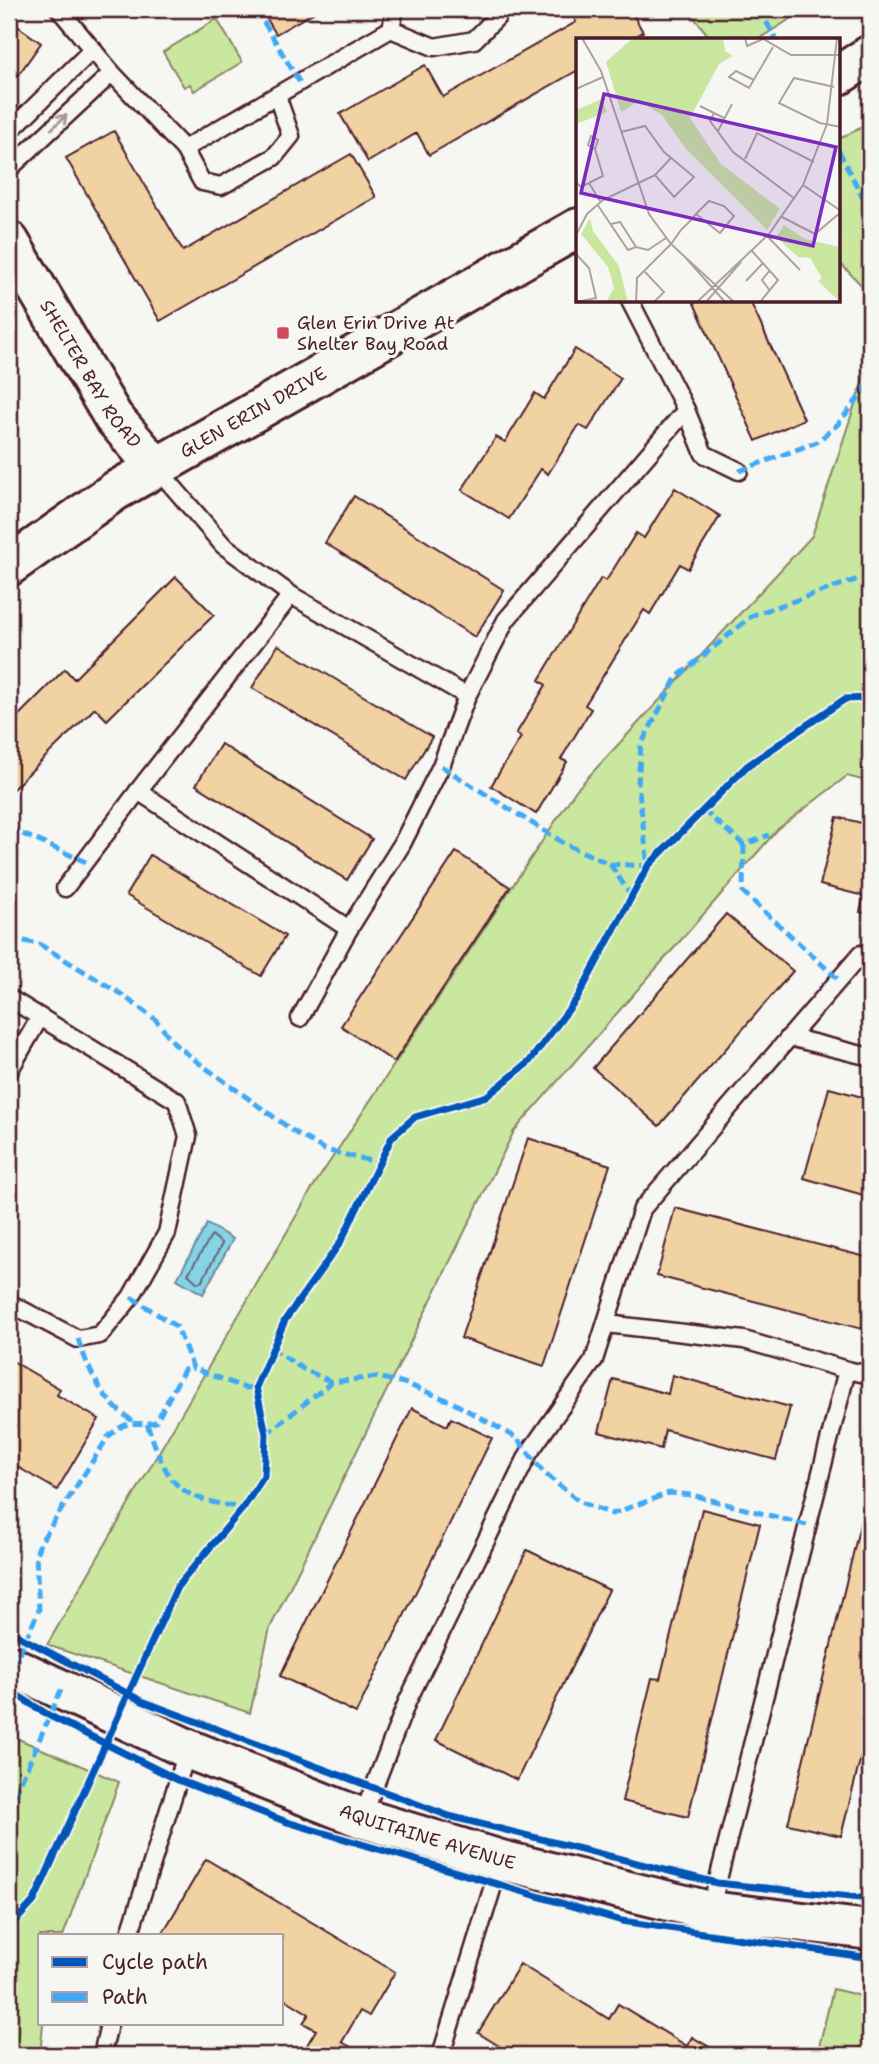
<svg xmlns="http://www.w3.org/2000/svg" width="879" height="2064" viewBox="0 0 879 2064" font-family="'Shantell Sans',sans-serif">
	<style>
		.green { fill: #c9e79f; stroke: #8a8365; stroke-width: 2 }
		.water { fill: #86d3e6; stroke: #6e8b9b; stroke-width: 2 }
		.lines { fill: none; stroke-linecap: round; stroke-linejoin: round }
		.shore { stroke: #626776; stroke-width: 2 }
		.building { fill: #f1d2a3; stroke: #4a1f2b; stroke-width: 2 }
		.service-casing { stroke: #4a1f2b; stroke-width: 21 }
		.tertiary-casing { stroke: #4a1f2b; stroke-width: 44 }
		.service { stroke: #f6f6f2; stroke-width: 16 }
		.tertiary { stroke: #f6f6f2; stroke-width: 38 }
		.quiet { stroke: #3fa9f5; stroke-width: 5; stroke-dasharray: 10 5; stroke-linecap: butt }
		.cycleway-casing { stroke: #f6f6f2; stroke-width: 11 }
		.cycleway { stroke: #0057b8; stroke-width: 7 }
		.oneway { stroke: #a99598 }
		.poi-dot { fill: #d1495b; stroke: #f6f6f2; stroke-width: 2.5 }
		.labels { text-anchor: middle; stroke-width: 6; stroke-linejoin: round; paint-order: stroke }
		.poi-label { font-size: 18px; fill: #4a1f2b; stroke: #f6f6f2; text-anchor: start }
		.street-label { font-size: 18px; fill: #4a1f2b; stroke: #f6f6f2 }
		.inset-road { fill: none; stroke: #b1a0a2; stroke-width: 2 }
		.view { fill: #7b2cbf; fill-opacity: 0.15; stroke: #7b2cbf; stroke-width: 3.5 }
		.inset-edge { fill: none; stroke: #4a1f2b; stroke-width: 3.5 }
	</style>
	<rect width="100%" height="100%" fill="#f6f6f2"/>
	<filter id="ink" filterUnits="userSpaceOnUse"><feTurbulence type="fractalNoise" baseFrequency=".0143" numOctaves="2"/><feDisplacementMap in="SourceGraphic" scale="14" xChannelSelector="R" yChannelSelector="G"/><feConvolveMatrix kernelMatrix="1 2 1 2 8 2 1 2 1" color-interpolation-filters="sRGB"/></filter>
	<g filter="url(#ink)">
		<g class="green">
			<polygon points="687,9 806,9 757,40 712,40"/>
			<polygon points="217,19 242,62 194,91 190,84 184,87 163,52"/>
			<polygon points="870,123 870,294 839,262 839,139"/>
			<polygon points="870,358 870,782 847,776 778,829 514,1131 270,1628 250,1713 47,1645 313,1187 576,790 812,536"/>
			<polygon points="9,1735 119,1782 63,1936 40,1936 43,2024 40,2055 9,2055"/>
			<polygon points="833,1989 870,1998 870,2055 817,2055"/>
		</g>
		<polygon class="water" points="207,1224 233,1239 203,1294 177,1279"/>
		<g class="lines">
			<polygon class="shore" points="212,1235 222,1244 202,1281 198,1283 188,1274"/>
		</g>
		<g class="building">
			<polygon points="261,9 320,9 276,34"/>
			<polygon points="569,9 630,9 643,32 629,40 578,40 578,70 429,155 417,133 368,162 340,114 425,65 443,97 576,22"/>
			<polygon points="9,20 41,43 9,88"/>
			<polygon points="114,131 183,251 351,154 376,197 160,321 66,158"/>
			<polygon points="693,301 750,301 804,419 756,441"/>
			<polygon points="575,349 621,378 588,430 579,425 548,474 541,469 509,519 462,490 496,437 505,442 535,393 544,399"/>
			<polygon points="675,488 720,516 688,569 680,564 650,614 644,610 585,705 591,709 561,759 567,762 536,814 491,786 521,737 516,734 546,685 539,680 601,578 606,581 636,533 644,538"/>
			<polygon points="354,496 504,590 475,637 325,543"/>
			<polygon points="176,577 214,615 107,720 95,708 9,793 9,725 65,669 74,679"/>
			<polygon points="278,645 432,737 406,780 252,688"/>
			<polygon points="221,744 372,839 347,880 196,785"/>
			<polygon points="837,817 870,825 870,914 860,912 864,896 820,885"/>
			<polygon points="456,852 510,887 394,1062 341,1026"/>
			<polygon points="150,855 285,936 261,976 126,895"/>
			<polygon points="726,914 793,971 659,1126 593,1068"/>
			<polygon points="829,1088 870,1099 870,1197 804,1178"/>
			<polygon points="528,1138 610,1165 544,1366 461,1338"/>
			<polygon points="675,1208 870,1258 870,1331 657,1276"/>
			<polygon points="9,1359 60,1389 57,1395 99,1419 57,1490 9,1462"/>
			<polygon points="672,1375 790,1407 776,1460 665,1430 661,1449 599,1432 613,1379 668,1394"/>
			<polygon points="412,1408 447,1426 451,1418 492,1438 356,1713 280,1676"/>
			<polygon points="870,1483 870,1721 841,1836 788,1824"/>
			<polygon points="702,1509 760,1524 688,1817 622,1801 652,1678 660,1679"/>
			<polygon points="527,1550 609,1590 517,1780 436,1740"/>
			<polygon points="206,1859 395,1972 369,2016 360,2011 342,2042 365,2055 301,2055 316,2030 303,2023 309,2014 282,1997 282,1936 161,1936"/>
			<polygon points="520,1964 609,2019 618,2004 687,2046 692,2037 723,2055 514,2055 478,2033"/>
		</g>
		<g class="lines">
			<defs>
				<g id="service">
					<polyline points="59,9 112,73 184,149 391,29 395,9"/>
					<polyline points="391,29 434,47 474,40 498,16 498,9"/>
					<polyline points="9,132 93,49"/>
					<polyline points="184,149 202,182 221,186 274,157 291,136 277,96"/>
					<polyline points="9,169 112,73"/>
					<polyline points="686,410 704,454 739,471"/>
					<polyline points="156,467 223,545 291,595 138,791 349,929 402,844 441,766 467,696 506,620 686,410 630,301"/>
					<polyline points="291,595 467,696"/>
					<polyline points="65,888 138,791"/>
					<polyline points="9,998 177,1101 188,1136 167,1233 131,1297 100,1335 78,1339 9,1303"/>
					<polyline points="300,1018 349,929"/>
					<polyline points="789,1037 870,1057"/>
					<polyline points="9,1071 40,1017"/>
					<polyline points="607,1324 744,1340 847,1370 710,1911"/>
					<polyline points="847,1370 870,1375"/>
					<polyline points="362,1818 407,1702 529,1453 594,1360 642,1209 861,954 870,955"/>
					<polyline points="129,1936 188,1749"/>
					<polyline points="102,2055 109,2024"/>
					<polyline points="441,2055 501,1860"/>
				</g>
				<g id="tertiary">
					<polyline points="839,75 870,55"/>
					<path id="s1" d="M9,241L113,417L156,467"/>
					<path id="s2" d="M9,566L115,491L578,228"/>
					<path id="s3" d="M9,1665L188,1749L362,1818L501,1860L710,1911L870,1930"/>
				</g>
			</defs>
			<use href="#service" class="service-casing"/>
			<use href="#tertiary" class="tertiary-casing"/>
			<use href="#service" class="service"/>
			<use href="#tertiary" class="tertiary"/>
			<g class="quiet">
				<polyline points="256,9 300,83"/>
				<polyline points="759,9 776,39"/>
				<polyline points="839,151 870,212"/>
				<polyline points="739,471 817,442 838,424 870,383"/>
				<polyline points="441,766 565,844 610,864 648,866 638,783 641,745 676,678 753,615 870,575"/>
				<polyline points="703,810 744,845 769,835"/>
				<polyline points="9,828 86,862"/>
				<polyline points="744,845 743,892 839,980"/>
				<polyline points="610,864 632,897"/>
				<polyline points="9,938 39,944 118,992 155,1019 175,1044 195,1060 296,1133 325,1150 380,1163"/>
				<polyline points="131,1297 177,1327 193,1368 245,1388 256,1387"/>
				<path d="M78,1339C89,1371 103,1403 133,1421"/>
				<polyline points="271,1348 303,1369 332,1382"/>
				<path d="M147,1424C170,1487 174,1497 243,1508"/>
				<polyline points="266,1434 332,1382 376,1377 404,1383 450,1401 517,1438 544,1473 580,1502 612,1514 669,1493 692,1495 810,1526"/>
				<path d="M13,1667L39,1610L36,1555L40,1543L108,1437C131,1416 131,1427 156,1422L184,1370L193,1368"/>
				<polyline points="9,1809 61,1690"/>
				<polyline points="867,2055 870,1986"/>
			</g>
			<defs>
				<g id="cycleway">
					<polyline points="9,1631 142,1701 449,1816 717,1883 870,1899"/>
					<polyline points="9,1690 50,1716 178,1780 287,1822 622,1921 870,1958"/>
					<polyline points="9,1928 34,1901 177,1587 243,1508 264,1476 266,1434 256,1387 285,1320 340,1243 392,1137 415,1117 487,1096 529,1062 578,997 648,866 747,766 845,699 870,698"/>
				</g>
			</defs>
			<use href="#cycleway" class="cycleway-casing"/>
			<use href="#cycleway" class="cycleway"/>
		</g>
		<defs><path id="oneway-shaft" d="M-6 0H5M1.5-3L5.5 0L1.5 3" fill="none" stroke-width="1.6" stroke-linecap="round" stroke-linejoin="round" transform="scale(1.75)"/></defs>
		<use class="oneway" href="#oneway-shaft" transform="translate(59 122) rotate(-43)"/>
	</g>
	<rect class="poi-dot" x="276" y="326" width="14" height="14" rx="3.5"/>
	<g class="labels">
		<g class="poi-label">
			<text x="297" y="329">Glen Erin Drive At<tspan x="297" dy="21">Shelter Bay Road</tspan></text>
		</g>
		<g class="street-label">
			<text dy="6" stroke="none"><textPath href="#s1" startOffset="156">SHELTER BAY ROAD</textPath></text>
			<text dy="6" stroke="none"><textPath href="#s2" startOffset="289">GLEN ERIN DRIVE</textPath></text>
			<text dy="6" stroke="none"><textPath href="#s3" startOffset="453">AQUITAINE AVENUE</textPath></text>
		</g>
	</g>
	<g transform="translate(576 38)">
		<rect width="264" height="264" fill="#f6f6f2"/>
		<path d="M57,0H147L149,13L157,18L143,26L114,80L145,126L204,171L191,192L109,110L86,77L63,63L45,74L30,24ZM26,61L31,74L0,86V72ZM14,180L17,193L43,228L52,264H30L38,250L32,229L5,196ZM208,187L229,201L264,209V264L242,243L246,240L234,220L222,219L200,199Z" fill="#c9e79f"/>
		<path class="inset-road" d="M6,0L25,33L73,176L95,206L158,264M169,0L171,8L187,1M186,0L215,17H265M178,42L160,33L153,39L173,50L197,9M258,49L218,40L203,65L244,85L265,89M0,51L27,39M124,68L148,80M138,75L134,83L157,114L219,161M142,93L156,66M169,121L181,95L238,124M79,137L95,120M0,144L5,149L27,138L19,111L12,107L15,98L22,102L19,111M13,145L24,163M227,147L265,173M21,166L52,212L60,209L72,212L90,200M206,179L239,196L265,174M35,186L44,184L60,209M0,197L11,176L27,162L79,137L98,159L118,139L88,114L69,88L45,94M191,198L224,232M176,213L202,242L184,264M0,216L13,230L20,260L0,264M109,219L149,264M194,232L186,242L194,253M69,234L88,254L78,264M170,243L187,225M60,264L61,240L95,206L105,192L115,182L120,176L133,163L148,168L158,178L144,195L120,176M121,264L193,196L227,147L251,86L261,0M130,264L165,224"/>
		<path class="view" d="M28,56L260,109L237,208L5,155Z"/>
		<rect width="264" height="264" class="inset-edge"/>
	</g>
	<rect width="879" height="2064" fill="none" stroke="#f6f6f2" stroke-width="35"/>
	<rect x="18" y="18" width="844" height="2029" fill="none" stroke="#4a1f2b" stroke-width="2.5" filter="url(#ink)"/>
	<rect x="38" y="1934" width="245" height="91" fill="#f6f6f2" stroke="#b1a0a2" stroke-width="2"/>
	<rect x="52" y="1957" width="35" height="10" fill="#0057b8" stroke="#b1a0a2" stroke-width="2"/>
	<text x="102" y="1969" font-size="21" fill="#4a1f2b">Cycle path</text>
	<rect x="52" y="1992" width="35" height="10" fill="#3fa9f5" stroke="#b1a0a2" stroke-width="2"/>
	<text x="102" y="2004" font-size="21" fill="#4a1f2b">Path</text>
</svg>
